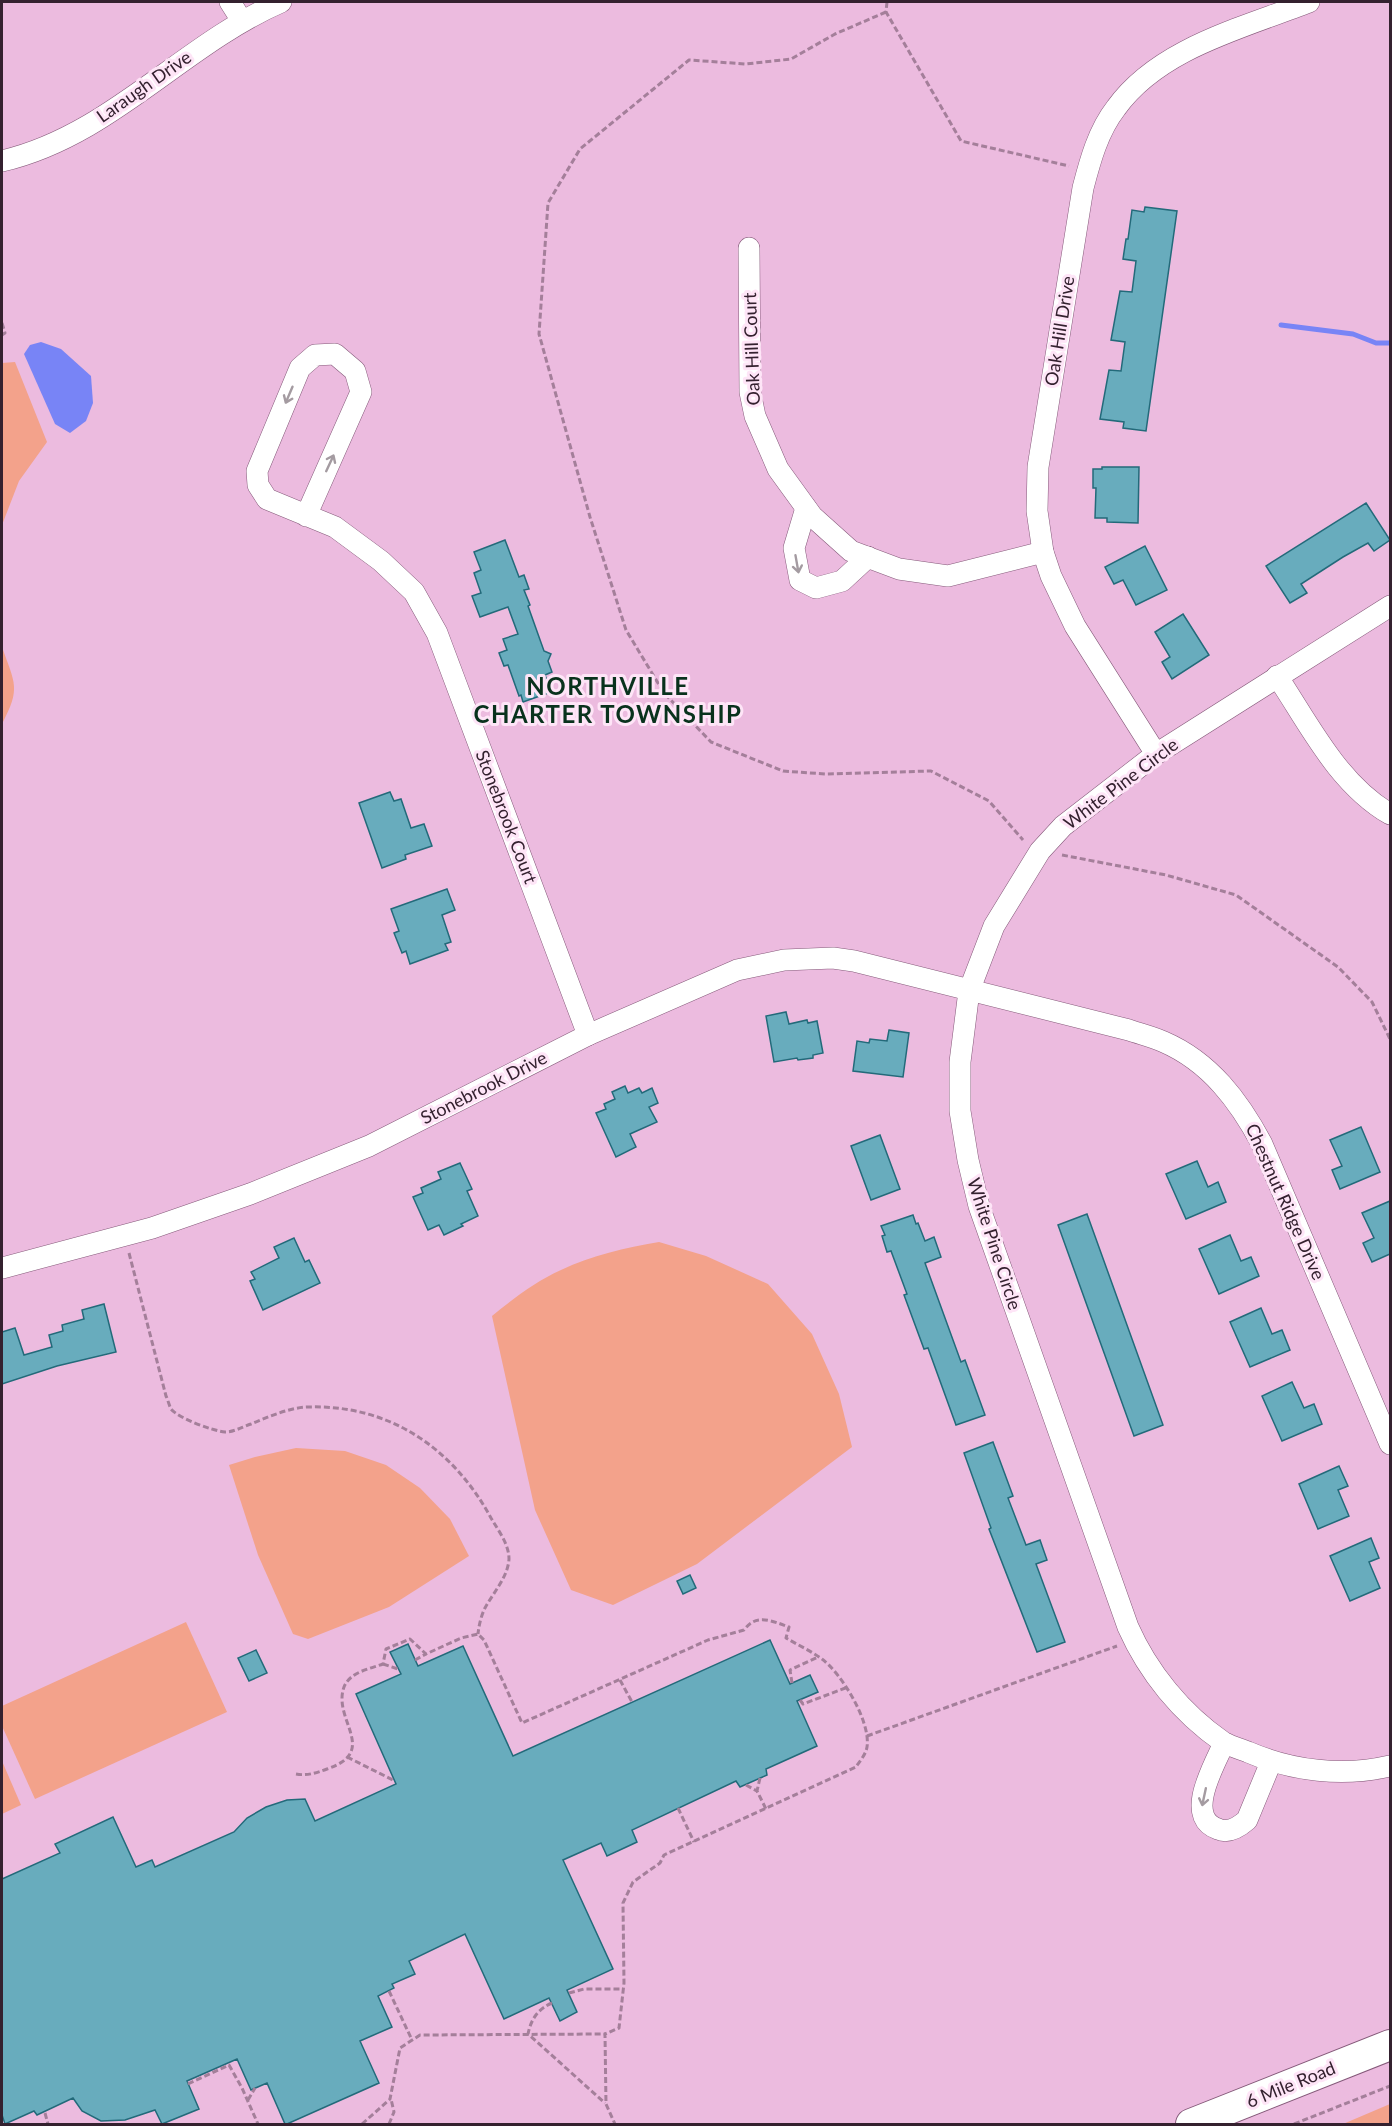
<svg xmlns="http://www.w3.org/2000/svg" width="1392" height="2126" viewBox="0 0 1392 2126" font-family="Lato,sans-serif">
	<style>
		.green { fill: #f3a28b }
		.water { fill: #7884f6 }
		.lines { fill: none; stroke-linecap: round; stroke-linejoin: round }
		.stream { stroke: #7884f6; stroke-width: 5 }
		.building { fill: #68acbd; stroke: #236a7a; stroke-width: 1.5 }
		.street-casing { stroke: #855a7a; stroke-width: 22 }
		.secondary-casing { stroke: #855a7a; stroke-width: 32 }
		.path { stroke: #a47f9a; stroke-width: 3; stroke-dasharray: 6 3; stroke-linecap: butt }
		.street { stroke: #fff; stroke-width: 21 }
		.secondary { stroke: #fff; stroke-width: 30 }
		.oneway { stroke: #a49ba1 }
		.labels { text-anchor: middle; stroke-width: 6; stroke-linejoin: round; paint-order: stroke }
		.street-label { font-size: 18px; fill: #34212f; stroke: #fee5f7 }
		.district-label { font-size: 24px; font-weight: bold; letter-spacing: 1.5px; fill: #09321d; stroke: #fee5f7 }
	</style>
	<rect width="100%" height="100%" fill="#ecbbdf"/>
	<g class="green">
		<polygon points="15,362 47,442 19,481 2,525 2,363"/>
		<path d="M2,647C15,684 21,688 2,724Z"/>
		<path d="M659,1242L706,1256L768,1284L812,1334L839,1394L852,1447L697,1564L613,1605L571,1590L535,1510L492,1316C513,1299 536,1281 561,1270C592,1255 625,1248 659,1242Z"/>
		<polygon points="296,1448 345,1451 386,1465 420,1488 450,1519 469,1556 389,1607 308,1639 293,1634 258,1555 229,1465 255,1457"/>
		<polygon points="186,1622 227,1712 35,1799 2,1726 2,1706"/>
		<polygon points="2,1761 21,1805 2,1814"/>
		<polygon points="1390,2104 1390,2124 1343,2124"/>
	</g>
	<polygon class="water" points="41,342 61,349 91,376 93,403 86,421 70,433 55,424 24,354 30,345"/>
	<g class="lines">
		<polyline class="stream" points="1281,325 1353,334 1376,343 1390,343"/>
	</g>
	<g class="building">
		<polygon points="1145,207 1177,211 1146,431 1123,428 1124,422 1100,419 1109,370 1121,371 1125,342 1111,340 1120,291 1132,292 1136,261 1123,259 1126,239 1128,239 1132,210 1144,212"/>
		<polygon points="1102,467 1139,467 1138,523 1107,522 1107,518 1095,518 1096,488 1093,488 1093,469 1102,469"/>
		<polygon points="1366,503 1390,540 1374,551 1368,543 1343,557 1301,584 1307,593 1290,603 1266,566"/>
		<polygon points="505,540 519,577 524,575 529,589 524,590 530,605 528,606 544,651 551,654 548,661 552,672 545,675 551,692 523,702 521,695 519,696 508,665 504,666 499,653 507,650 503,639 518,634 508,607 480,617 472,596 481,593 474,573 481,570 474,552"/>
		<polygon points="1145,546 1167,590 1136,605 1123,580 1114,584 1105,567"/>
		<polygon points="1183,614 1209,655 1172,679 1162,662 1170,657 1155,632"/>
		<polygon points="390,792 394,801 401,799 411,828 424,824 432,846 405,855 406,859 382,868 359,803"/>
		<polygon points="447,889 455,910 442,915 451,942 445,944 448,950 410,964 406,951 402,953 394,933 399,931 391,909"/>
		<polygon points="786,1012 789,1024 807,1020 808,1023 817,1021 823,1053 813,1055 813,1058 798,1060 797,1058 774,1062 766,1016"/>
		<polygon points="889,1030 909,1033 903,1077 853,1071 857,1041 869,1043 870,1039 887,1041"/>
		<polygon points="625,1086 628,1093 639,1088 642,1093 652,1088 658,1103 649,1107 657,1122 630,1134 636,1147 616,1157 596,1113 606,1109 604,1104 615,1099 612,1092"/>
		<polygon points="1361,1127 1380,1172 1340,1189 1332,1170 1342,1166 1330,1140"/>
		<polygon points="880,1135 900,1189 871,1200 851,1146"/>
		<polygon points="1197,1161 1208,1187 1218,1182 1226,1202 1186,1219 1166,1174"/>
		<polygon points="460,1163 472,1189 467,1191 478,1216 461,1224 463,1226 444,1235 439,1225 428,1230 413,1197 423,1193 421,1188 441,1179 438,1172"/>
		<polygon points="1390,1201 1390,1254 1372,1262 1363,1243 1374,1238 1362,1213"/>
		<polygon points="1087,1214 1163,1425 1134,1436 1058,1225"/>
		<polygon points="913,1215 916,1224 918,1223 925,1241 934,1237 941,1257 925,1263 961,1362 965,1360 985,1415 956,1425 928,1348 924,1349 904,1295 907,1294 891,1251 887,1252 882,1236 885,1235 881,1226"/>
		<polygon points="1230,1235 1241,1261 1251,1257 1259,1276 1219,1294 1199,1249"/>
		<polygon points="294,1238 305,1262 309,1260 320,1283 263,1310 250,1281 255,1279 251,1272 279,1258 274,1247"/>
		<polygon points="104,1304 116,1352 57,1366 2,1384 2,1332 15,1328 24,1355 52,1347 49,1335 63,1331 62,1325 84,1319 82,1310"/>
		<polygon points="1261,1308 1272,1334 1282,1330 1290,1350 1250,1367 1230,1322"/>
		<polygon points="1292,1382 1304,1408 1314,1404 1322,1424 1282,1441 1262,1396"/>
		<polygon points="993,1442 1013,1496 1008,1498 1026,1545 1040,1540 1047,1560 1036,1564 1065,1642 1037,1652 989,1529 991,1528 964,1453"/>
		<polygon points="1339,1466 1348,1486 1338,1490 1349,1516 1318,1529 1299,1484"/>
		<polygon points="1371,1538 1379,1558 1369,1562 1380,1588 1350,1601 1330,1556"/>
		<polygon points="690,1575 696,1588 683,1594 677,1581"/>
		<polygon points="770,1640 790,1684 810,1675 818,1692 797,1701 817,1746 766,1769 767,1775 740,1787 736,1781 632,1830 637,1842 607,1856 601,1843 563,1860 613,1969 567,1990 577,2012 560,2021 549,1998 504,2019 465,1934 409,1961 415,1974 392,1984 394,1988 378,1996 392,2027 360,2041 379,2083 287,2124 285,2124 267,2083 251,2090 237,2059 187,2081 199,2109 162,2124 155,2110 125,2120 101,2121 82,2111 73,2098 37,2115 34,2111 5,2124 2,2115 2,1879 60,1853 55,1844 113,1817 136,1867 152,1860 155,1867 234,1832 247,1818 266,1807 287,1800 305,1799 315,1821 396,1784 356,1694 401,1674 390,1652 408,1644 418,1666 463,1646 513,1756"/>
		<polygon points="256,1650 267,1673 249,1681 238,1658"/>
	</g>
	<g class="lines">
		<defs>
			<g id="street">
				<polyline points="230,2 242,21"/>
				<path d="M2,161C110,136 182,45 281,2"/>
				<polyline points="749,248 750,392 755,416 778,469 812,516 851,551 899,569 948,576 1043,552"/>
				<polyline points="806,508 794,548 800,580 816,588 842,581 868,557"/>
				<polyline points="306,516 361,392 355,371 335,354 315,355 300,368 257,471 258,485 267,499 335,527 381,561 414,592 437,633 588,1035"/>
				<path d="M1390,606L1156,754L1063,826L1040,851L994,926L969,991L960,1062V1111L968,1160L979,1206L1128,1627C1148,1672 1181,1713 1223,1742C1230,1746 1240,1749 1248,1752C1292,1771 1343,1777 1390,1766"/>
				<path d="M1277,676C1309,724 1338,784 1390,814"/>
				<path d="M1156,754L1075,626L1051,576L1043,552L1037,511L1038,467L1083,188C1090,161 1098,131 1116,108C1159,48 1243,28 1309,2"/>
				<path d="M2,1268L152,1228L250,1194L369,1146L588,1035L737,970L784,960L833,958L854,961L1129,1030C1140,1034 1153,1037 1164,1042C1210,1062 1239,1101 1262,1144L1390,1444"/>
				<path d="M1224,1743C1215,1764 1183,1817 1218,1829C1229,1834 1239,1827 1247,1820L1271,1762"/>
			</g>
			<polyline id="secondary" points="1191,2124 1390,2045"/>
		</defs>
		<use href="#street" class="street-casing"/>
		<use href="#secondary" class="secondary-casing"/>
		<g class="path">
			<polyline points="887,2 886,12 961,141 1069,166"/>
			<polyline points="886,12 835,34 791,59 746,64 689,60 580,149 548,203 539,334 590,517 626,630 664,693 711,742 783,771 825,774 931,771 989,801 1023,840"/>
			<polyline points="2,323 5,333 2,335"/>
			<polyline points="1062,855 1166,875 1236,895 1338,967 1372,1002 1390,1039"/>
			<path d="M129,1253L166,1396C168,1400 169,1405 171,1409C178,1418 213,1431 225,1432C234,1432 242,1427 251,1424C268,1417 288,1408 307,1407C389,1404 453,1448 491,1518C498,1530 509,1544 509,1559C508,1577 493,1593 485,1608C481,1616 479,1625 478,1634"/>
			<polyline points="415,1660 426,1654"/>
			<polyline points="383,1664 398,1669"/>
			<polyline points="620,1680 632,1702"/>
			<polyline points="792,1683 790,1670 818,1657"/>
			<polyline points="800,1700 803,1704 848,1687"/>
			<polyline points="867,1736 1117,1646"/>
			<polyline points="347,1757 395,1781"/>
			<path d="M296,1774C307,1776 316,1773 327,1769C380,1751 332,1720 344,1687C350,1672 369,1669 383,1664L386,1649L410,1639L426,1654L461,1638L478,1634L484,1640L522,1723L708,1640L744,1630C756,1613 772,1621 789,1627L786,1638C798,1645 811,1651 822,1659C842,1674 871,1722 867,1747C866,1754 860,1761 856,1767L664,1855L660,1863L633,1882L623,1903L624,1983L619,2028L605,2034L606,2104L615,2124"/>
			<polyline points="760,1778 757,1791 766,1809"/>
			<polyline points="746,1785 757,1791"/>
			<polyline points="678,1808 694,1842"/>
			<polyline points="389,1991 412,2040"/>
			<polyline points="569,1993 584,1989 623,1989"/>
			<path d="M552,2003C538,2009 531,2019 528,2034L605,2103"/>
			<polyline points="188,2084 229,2065 242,2088 258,2124"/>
			<polyline points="248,2100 255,2088"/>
			<polyline points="45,2113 48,2124"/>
			<polyline points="362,2124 390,2099 400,2048 420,2035 605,2034"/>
			<polyline points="389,2124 394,2112 391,2099"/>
			<polyline points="1294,2124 1390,2086"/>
		</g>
		<use href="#street" class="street"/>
		<use href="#secondary" class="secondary"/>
	</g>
	<defs><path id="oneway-shaft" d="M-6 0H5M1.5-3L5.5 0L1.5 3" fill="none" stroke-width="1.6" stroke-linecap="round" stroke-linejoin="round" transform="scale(1.5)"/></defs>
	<g class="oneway">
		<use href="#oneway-shaft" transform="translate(289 395) rotate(113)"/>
		<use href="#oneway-shaft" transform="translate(330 463) rotate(-65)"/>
		<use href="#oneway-shaft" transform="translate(797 564) rotate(80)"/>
		<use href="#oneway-shaft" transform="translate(1204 1797) rotate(102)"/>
	</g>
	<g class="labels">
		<g class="street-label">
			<text transform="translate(144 87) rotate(-35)" y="6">Laraugh Drive</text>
			<text transform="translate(1060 331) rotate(-81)" y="6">Oak Hill Drive</text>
			<text transform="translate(752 349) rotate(-92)" y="6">Oak Hill Court</text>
			<text transform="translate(1121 784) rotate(-37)" y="6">White Pine Circle</text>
			<text transform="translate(506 817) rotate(69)" y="6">Stonebrook Court</text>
			<text transform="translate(484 1088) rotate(-27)" y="6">Stonebrook Drive</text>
			<text transform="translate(1285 1202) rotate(66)" y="6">Chestnut Ridge Drive</text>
			<text transform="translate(994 1244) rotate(72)" y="6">White Pine Circle</text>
			<text transform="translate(1291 2085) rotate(-22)" y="6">6 Mile Road</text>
		</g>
		<g class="district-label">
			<text x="608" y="695">NORTHVILLE<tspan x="608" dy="28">CHARTER TOWNSHIP</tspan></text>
		</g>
	</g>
	<rect width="1392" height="2126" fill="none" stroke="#34212f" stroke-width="6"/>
</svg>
